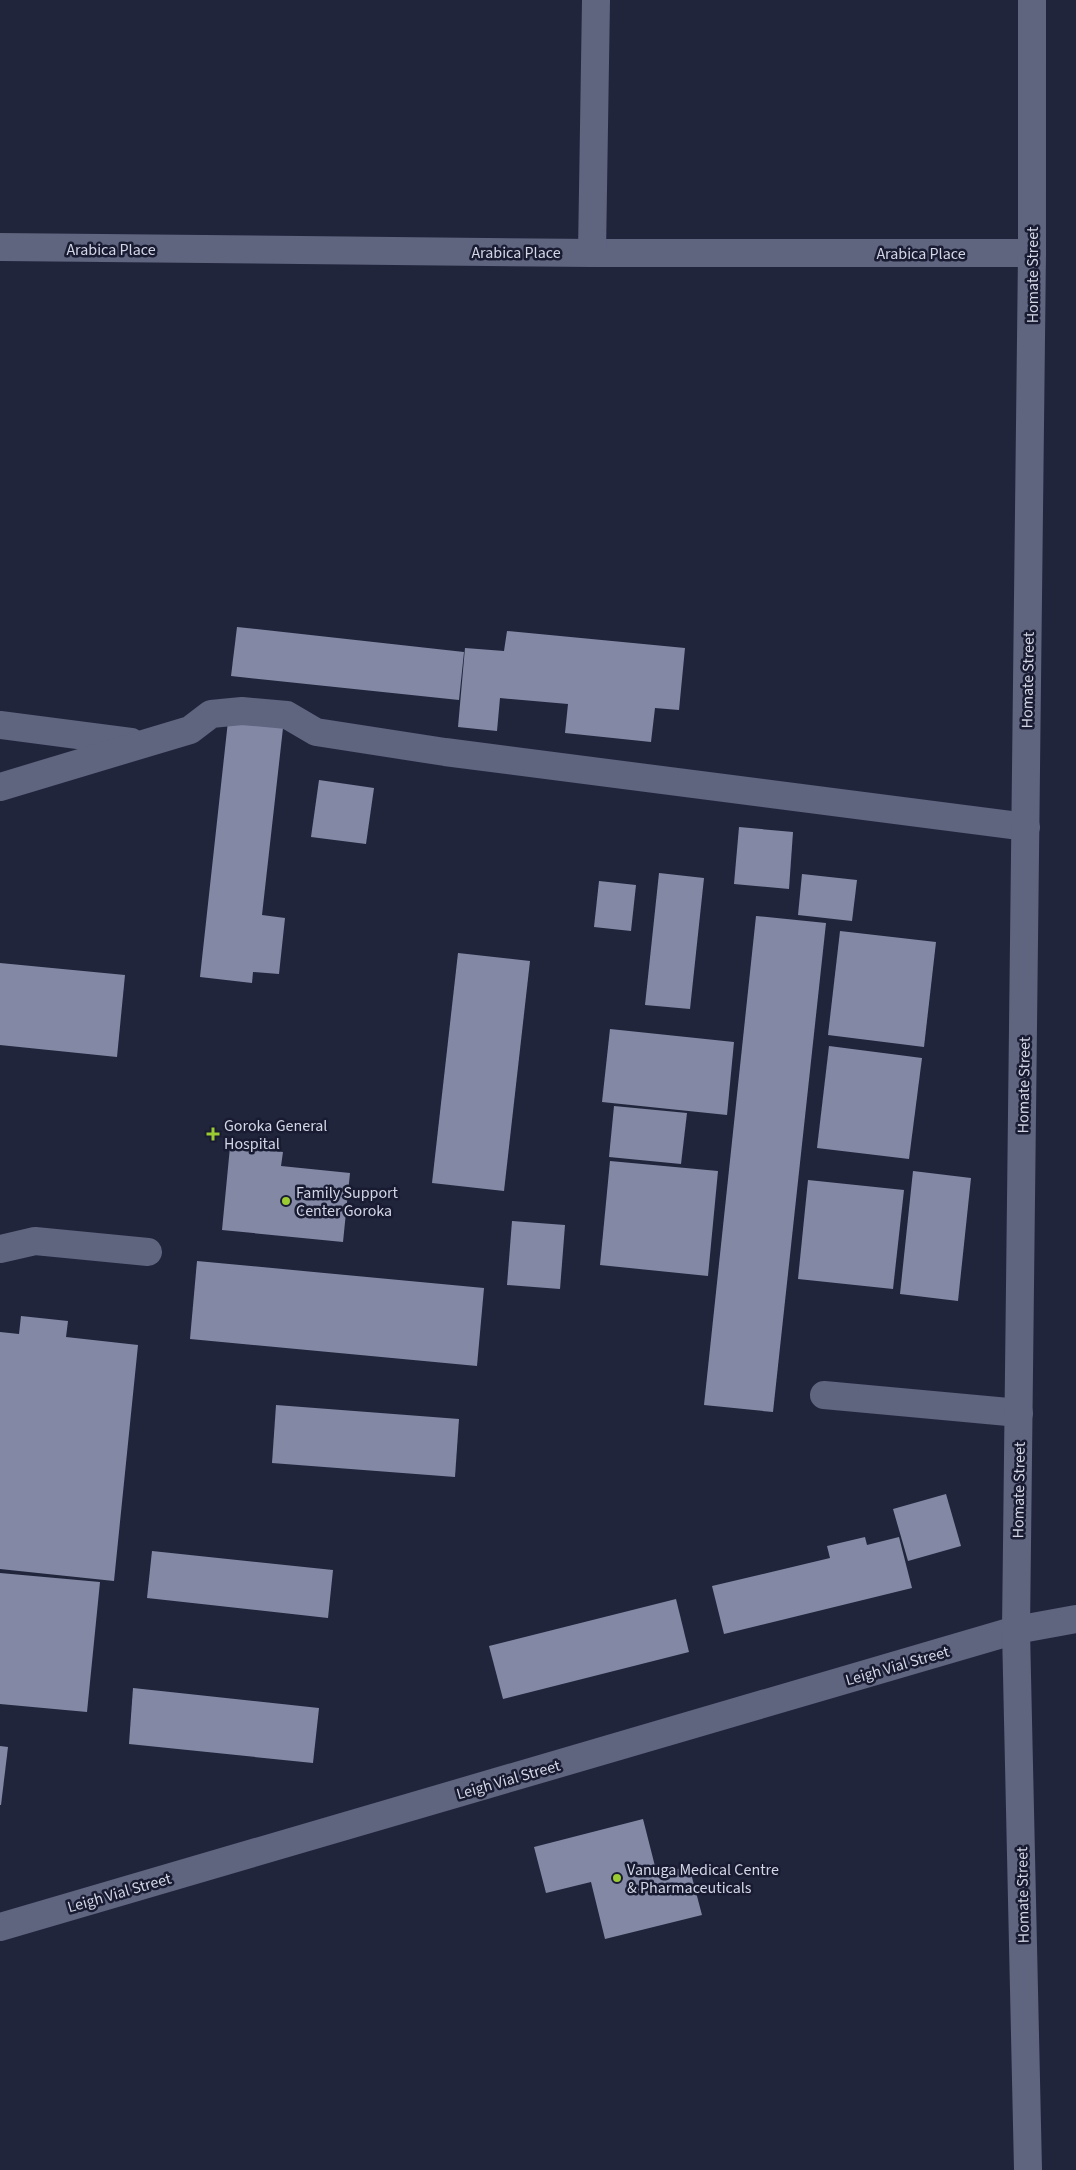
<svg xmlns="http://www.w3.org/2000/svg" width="1076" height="2170" viewBox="0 0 1076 2170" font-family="'Source Sans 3',sans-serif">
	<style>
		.building { fill: #8389a5 }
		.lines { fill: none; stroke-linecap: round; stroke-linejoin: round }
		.minor { stroke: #5f647f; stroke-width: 28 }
		.poi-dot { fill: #9bcb32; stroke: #181b31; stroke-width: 2 }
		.labels { text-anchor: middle; stroke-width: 5; stroke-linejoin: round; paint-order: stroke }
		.street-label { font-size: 16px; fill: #d2d6e5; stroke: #181b31 }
		.poi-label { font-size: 16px; fill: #d2d6e5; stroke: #181b31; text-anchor: start }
	</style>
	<rect width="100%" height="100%" fill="#21253c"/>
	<g class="building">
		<polygon points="237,627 464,652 459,700 231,676"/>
		<polygon points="507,631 685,648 679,710 655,708 651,742 565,733 568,704 500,698 497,731 458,727 465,648 504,651"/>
		<polygon points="228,721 283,728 262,915 285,918 279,974 253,972 252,983 200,977"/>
		<polygon points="319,780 374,788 366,844 311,837"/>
		<polygon points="739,827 793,832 789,889 734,884"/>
		<polygon points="659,873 704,878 690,1009 645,1005"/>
		<polygon points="802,874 857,880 852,921 798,915"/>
		<polygon points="599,881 636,885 631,931 594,927"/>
		<polygon points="756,916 826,923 773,1412 704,1405"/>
		<polygon points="840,931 936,942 924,1047 828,1035"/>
		<polygon points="458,953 530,961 504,1191 432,1183"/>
		<polygon points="0,963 125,975 117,1057 0,1045"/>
		<polygon points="610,1029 734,1042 727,1115 602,1102"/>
		<polygon points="829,1046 922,1058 909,1159 817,1148"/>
		<polygon points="614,1106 687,1113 681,1164 609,1157"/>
		<polygon points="230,1147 283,1152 281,1166 350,1173 343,1242 222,1230"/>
		<polygon points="610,1161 718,1171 708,1276 600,1265"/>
		<polygon points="913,1171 971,1178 958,1301 900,1294"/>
		<polygon points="808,1180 904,1190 893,1289 798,1279"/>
		<polygon points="512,1221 565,1225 560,1289 507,1285"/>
		<polygon points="197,1261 484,1288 477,1366 190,1339"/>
		<polygon points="21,1316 68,1321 66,1337 138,1345 114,1581 0,1569 0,1332 19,1334"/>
		<polygon points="276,1405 459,1419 455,1477 272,1463"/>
		<polygon points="946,1494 961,1546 908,1561 893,1509"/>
		<polygon points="865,1537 867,1545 899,1537 912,1588 724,1634 712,1586 830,1558 827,1546"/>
		<polygon points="152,1551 333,1570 328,1618 147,1598"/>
		<polygon points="0,1573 100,1582 87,1712 0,1704"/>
		<polygon points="676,1599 689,1652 503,1699 489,1646"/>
		<polygon points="133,1688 319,1708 313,1763 129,1744"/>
		<polygon points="0,1746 8,1747 1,1805 0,1805"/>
		<polygon points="643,1819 657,1874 689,1866 702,1915 605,1939 591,1882 546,1893 534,1847"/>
	</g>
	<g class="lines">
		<g class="minor">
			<polyline points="0,247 592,253 1032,253"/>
			<polyline points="592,253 596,0"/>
			<polyline points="0,725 131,742"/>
			<polyline points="0,787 190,730 211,714 242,711 287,715 316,732 445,752 1026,827"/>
			<polyline points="0,1249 35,1241 148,1252"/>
			<polyline points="824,1395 1019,1413"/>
			<polyline points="0,1927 1016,1630 1076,1619"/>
			<polyline points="1028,2170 1016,1630 1032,253 1032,0"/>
		</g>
	</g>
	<g class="poi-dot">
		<path d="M210.5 1126.5h5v5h5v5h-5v5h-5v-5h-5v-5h5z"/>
		<circle cx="286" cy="1201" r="5"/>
		<circle cx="617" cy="1878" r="5"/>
	</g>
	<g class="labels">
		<g class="street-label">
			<text x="111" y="255">Arabica Place</text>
			<text x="516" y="258">Arabica Place</text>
			<text x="921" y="259">Arabica Place</text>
			<text transform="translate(1032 275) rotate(-90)" y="6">Homate Street</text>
			<text transform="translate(1027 680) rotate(-89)" y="6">Homate Street</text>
			<text transform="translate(1023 1085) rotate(-89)" y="6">Homate Street</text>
			<text transform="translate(1018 1490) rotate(-89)" y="6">Homate Street</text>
			<text transform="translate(897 1665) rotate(-16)" y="6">Leigh Vial Street</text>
			<text transform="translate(508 1779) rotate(-16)" y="6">Leigh Vial Street</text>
			<text transform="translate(119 1892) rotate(-16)" y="6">Leigh Vial Street</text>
			<text transform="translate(1022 1895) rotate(-91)" y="6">Homate Street</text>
		</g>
		<g class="poi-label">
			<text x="224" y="1131">Goroka General<tspan x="224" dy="18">Hospital</tspan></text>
			<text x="296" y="1198">Family Support<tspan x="296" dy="18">Center Goroka</tspan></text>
			<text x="627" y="1875">Vanuga Medical Centre<tspan x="627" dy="18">&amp; Pharmaceuticals</tspan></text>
		</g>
	</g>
</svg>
